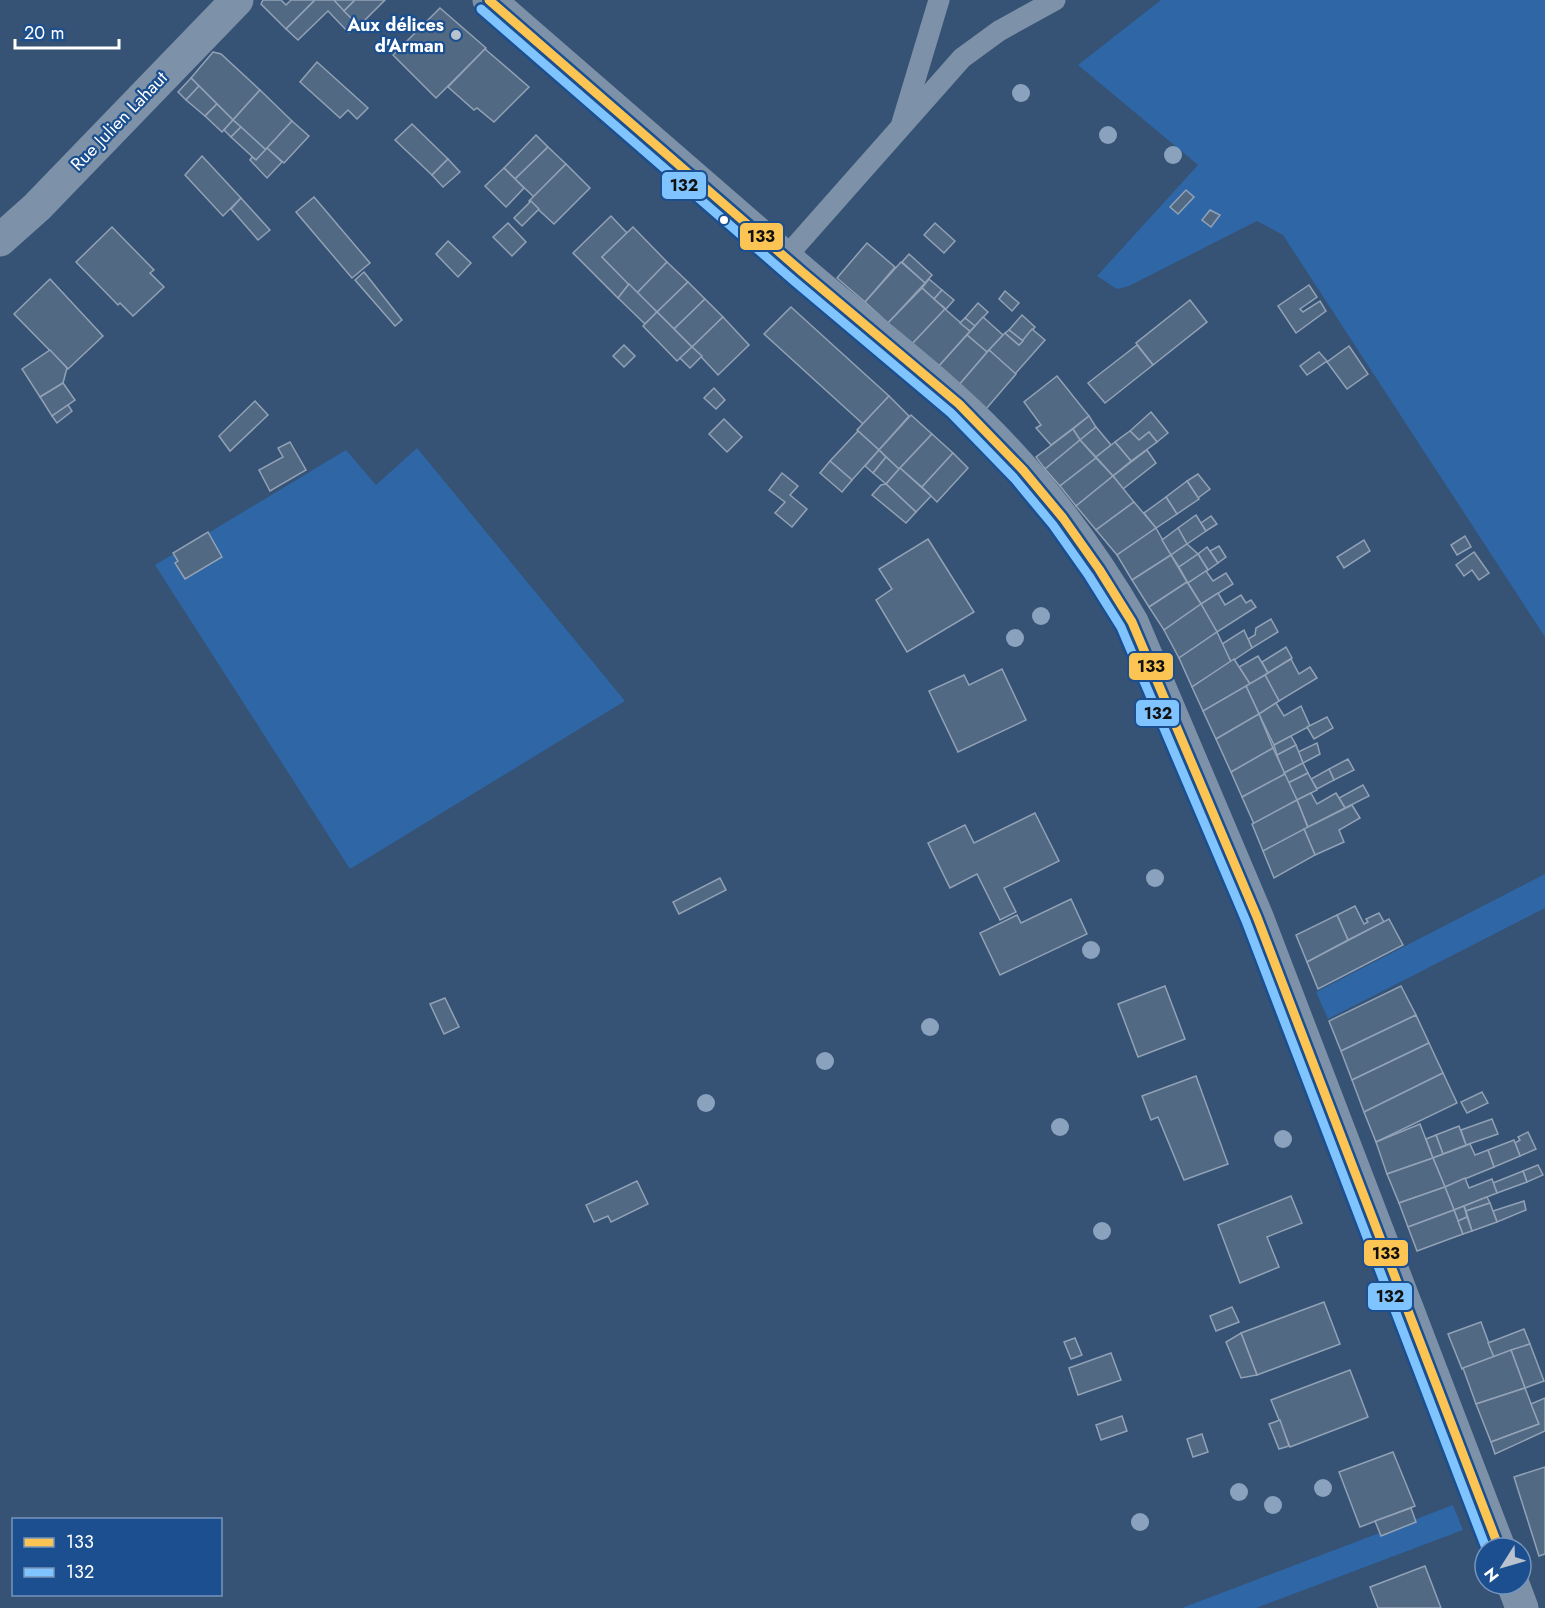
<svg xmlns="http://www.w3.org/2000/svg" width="1545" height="1608" viewBox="0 0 1545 1608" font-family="Jost,sans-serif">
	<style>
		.green { fill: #2f66a5 }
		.building { fill: #526984; stroke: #92a2b6; stroke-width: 1.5 }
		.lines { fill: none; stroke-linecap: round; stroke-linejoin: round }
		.service { stroke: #7d92a8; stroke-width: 21 }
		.minor { stroke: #7d92a8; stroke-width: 33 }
		.tertiary { stroke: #7d92a8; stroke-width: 33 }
		.bus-1-casing { stroke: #1b4f8f; stroke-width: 14 }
		.bus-2-casing { stroke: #1b4f8f; stroke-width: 14 }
		.bus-1 { stroke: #fcc553; stroke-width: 9 }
		.bus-2 { stroke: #80c4ff; stroke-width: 9 }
		.tree { fill: #8aa2be }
		.poi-dot { fill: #b9c2ce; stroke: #1b4f8f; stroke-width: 2 }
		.bus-dot { fill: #fff; stroke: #1b4f8f; stroke-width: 2 }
		.labels { text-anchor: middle; stroke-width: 4.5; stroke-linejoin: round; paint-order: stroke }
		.poi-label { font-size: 18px; font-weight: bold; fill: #fff; stroke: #1b4f8f; text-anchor: end }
		.street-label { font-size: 18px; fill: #fff; stroke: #1b4f8f }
		.line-badge { stroke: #1b4f8f; stroke-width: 2 }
		.pale-badge-label { font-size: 16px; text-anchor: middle; font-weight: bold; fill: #111 }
	</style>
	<rect width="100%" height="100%" fill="#365274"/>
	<g class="green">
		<polygon points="1161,0 1545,0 1545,637 1283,235 1257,221 1129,286 1117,289 1097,276 1198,165 1078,65"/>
		<polygon points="417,448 625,701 350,869 155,565 346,450 376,485"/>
		<polygon points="1545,874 1545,908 1328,1019 1316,992"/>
		<polygon points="1453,1505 1463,1530 1256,1608 1182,1608"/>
	</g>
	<g class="building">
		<polygon points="263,0 281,0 286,5 291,0 315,0 286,29 261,4"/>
		<polygon points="315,0 334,0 358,25 349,33 328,11 298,40 286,29"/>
		<polygon points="334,0 355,0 344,11"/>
		<polygon points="355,0 385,0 359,26 344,11"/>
		<polygon points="440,8 486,48 436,98 393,55"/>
		<polygon points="485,49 529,87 494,122 477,108 474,110 448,87"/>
		<polygon points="213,52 221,54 260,90 233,120 191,78"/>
		<polygon points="317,62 368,108 357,119 348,110 340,118 300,82"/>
		<polygon points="191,78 199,86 186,100 178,92"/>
		<polygon points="199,86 217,104 205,116 186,100"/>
		<polygon points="260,90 292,121 266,150 233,120"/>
		<polygon points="217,104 233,120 222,132 205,116"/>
		<polygon points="233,120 241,127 231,137 224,130"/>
		<polygon points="292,121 309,136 284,163 267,148"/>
		<polygon points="412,124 448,159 432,175 395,140"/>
		<polygon points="241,127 266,150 256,160 231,137"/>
		<polygon points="536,135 548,147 515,179 504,168"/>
		<polygon points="548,147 566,164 534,197 515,179"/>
		<polygon points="267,148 282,162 267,178 250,160 252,157 256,160"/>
		<polygon points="202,156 241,198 223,216 185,175"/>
		<polygon points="448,159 460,172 443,187 432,175"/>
		<polygon points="566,164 590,188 554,224 529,201"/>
		<polygon points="504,168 524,188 506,207 485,186"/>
		<polygon points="1186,190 1194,197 1178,214 1170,207"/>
		<polygon points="314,197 370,263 352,278 296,212"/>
		<polygon points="241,198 270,230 258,240 231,209"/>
		<polygon points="531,201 539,209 522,226 514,218"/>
		<polygon points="1210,210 1220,215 1211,227 1202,220"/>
		<polygon points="611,216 627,233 602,257 629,284 618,298 573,253"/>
		<polygon points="508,223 526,242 512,256 493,237"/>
		<polygon points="935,223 955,241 944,253 924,235"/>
		<polygon points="112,227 154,270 150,273 164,287 133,316 120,303 118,305 76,262"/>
		<polygon points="633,227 667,262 637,293 602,257"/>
		<polygon points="448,241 471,263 458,277 436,254"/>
		<polygon points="867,243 895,267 865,302 837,278"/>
		<polygon points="909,254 932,275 925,283 902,262"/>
		<polygon points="667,262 688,282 657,312 637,293"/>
		<polygon points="901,262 925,283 888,323 865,302"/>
		<polygon points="364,272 402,320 395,326 355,280"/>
		<polygon points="50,279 103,336 68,369 14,314"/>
		<polygon points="929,279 942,290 934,299 922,288"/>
		<polygon points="688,282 705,299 674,329 657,312"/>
		<polygon points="629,284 657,312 645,324 618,298"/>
		<polygon points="1309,285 1317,297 1300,309 1303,312 1320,301 1326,311 1296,333 1278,306"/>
		<polygon points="922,288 945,309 912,344 888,323"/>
		<polygon points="942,290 954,300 946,309 934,299"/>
		<polygon points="1005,291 1019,303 1012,311 999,299"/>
		<polygon points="705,299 723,317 692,347 674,329"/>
		<polygon points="1190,300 1207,322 1153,365 1136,343"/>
		<polygon points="978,303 988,312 975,326 965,318"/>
		<polygon points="791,307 889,396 863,424 764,334"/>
		<polygon points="945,309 970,331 938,367 912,344"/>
		<polygon points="657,312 692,347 677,361 643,326"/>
		<polygon points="1022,315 1035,327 1023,341 1009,330"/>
		<polygon points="723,317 749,345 718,375 692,347"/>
		<polygon points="983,317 1003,335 987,352 967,335"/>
		<polygon points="965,318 975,326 970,331 960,323"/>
		<polygon points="1032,329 1045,340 1015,374 989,350 1005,333 1019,345"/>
		<polygon points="1009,330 1023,341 1019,345 1005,333"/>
		<polygon points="967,335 987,352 959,385 938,367"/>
		<polygon points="624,345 635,356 624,367 613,356"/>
		<polygon points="1137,345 1153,365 1105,403 1088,383"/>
		<polygon points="1349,346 1368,374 1347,389 1327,362"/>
		<polygon points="692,347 702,356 690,368 680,358"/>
		<polygon points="50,350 67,368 63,383 40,397 22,369"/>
		<polygon points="989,350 1016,374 986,409 959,385"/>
		<polygon points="1319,352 1327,361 1307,375 1300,366"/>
		<polygon points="1057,376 1089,416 1051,445 1036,428 1041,425 1024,402"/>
		<polygon points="63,383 75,400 52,416 40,397"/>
		<polygon points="714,388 725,400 716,409 704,398"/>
		<polygon points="889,396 909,416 879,450 857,430"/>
		<polygon points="255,401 268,415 230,451 219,436"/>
		<polygon points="68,405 72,411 57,423 52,416"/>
		<polygon points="1151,412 1168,433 1157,442 1149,432 1139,440 1130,431"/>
		<polygon points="911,415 932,434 899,469 879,450"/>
		<polygon points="1089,416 1096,427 1080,440 1073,429"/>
		<polygon points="724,419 742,437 727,452 709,434"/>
		<polygon points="1096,427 1111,445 1096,457 1080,440"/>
		<polygon points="1073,429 1080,440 1045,469 1036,457"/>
		<polygon points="858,431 879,450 852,480 830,461"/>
		<polygon points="1130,431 1139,440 1149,432 1157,442 1131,461 1115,442"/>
		<polygon points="932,434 953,453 922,487 900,468"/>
		<polygon points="1080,440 1096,458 1060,486 1045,469"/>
		<polygon points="290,442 306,470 270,491 259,470 283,457 278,448"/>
		<polygon points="1115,442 1131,461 1113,476 1096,457"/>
		<polygon points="879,450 886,457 873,473 865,466"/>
		<polygon points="1147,450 1156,463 1123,489 1113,476"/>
		<polygon points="953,453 968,468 937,502 922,487"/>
		<polygon points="886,457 899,469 886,484 873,473"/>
		<polygon points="1096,458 1113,476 1076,506 1060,486"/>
		<polygon points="830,461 852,480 842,492 820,473"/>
		<polygon points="900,468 931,496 916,512 886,484"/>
		<polygon points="782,473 798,486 790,495 807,509 792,527 775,513 785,502 769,490"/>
		<polygon points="1198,474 1210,489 1198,498 1187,481"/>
		<polygon points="1113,476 1134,502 1096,530 1076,506"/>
		<polygon points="1187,481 1199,499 1177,514 1166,497"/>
		<polygon points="886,484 916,512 906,523 872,495 881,485"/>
		<polygon points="1166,497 1177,514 1156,528 1144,513"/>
		<polygon points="1134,502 1156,528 1117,555 1096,530"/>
		<polygon points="1196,515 1206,531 1187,544 1178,528"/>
		<polygon points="1211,516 1217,524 1206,531 1201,523"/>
		<polygon points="1156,528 1171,555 1132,580 1117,555"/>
		<polygon points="1178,528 1187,544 1171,555 1162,540"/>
		<polygon points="208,532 222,557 185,579 175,563 178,561 173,553"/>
		<polygon points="1465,536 1471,547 1457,555 1451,545"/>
		<polygon points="928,539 974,612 907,652 876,600 892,589 879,569"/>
		<polygon points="1364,540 1370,551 1344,568 1337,557"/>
		<polygon points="1187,544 1198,554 1179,567 1171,555"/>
		<polygon points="1219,546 1226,557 1218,563 1210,551"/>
		<polygon points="1207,547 1218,563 1208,570 1198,554"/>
		<polygon points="1474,552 1489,573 1479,580 1472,570 1464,576 1456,565"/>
		<polygon points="1198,554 1208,570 1188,583 1179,567"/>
		<polygon points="1171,555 1187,582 1149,607 1132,580"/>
		<polygon points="1206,571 1213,581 1226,573 1233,584 1201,604 1188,583"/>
		<polygon points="1187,582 1201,604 1164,630 1149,607"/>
		<polygon points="1218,593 1225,605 1241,595 1246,603 1251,600 1256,607 1217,632 1201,604"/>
		<polygon points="1201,604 1217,632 1179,658 1164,630"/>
		<polygon points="1271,619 1278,632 1252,648 1248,639 1255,635 1256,628"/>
		<polygon points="1244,630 1252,648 1231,662 1222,644"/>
		<polygon points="1217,632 1231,662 1192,687 1179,658"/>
		<polygon points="1286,647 1292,658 1268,673 1262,662"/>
		<polygon points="1258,656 1268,673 1250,684 1239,667"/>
		<polygon points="1234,659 1250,684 1203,711 1192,687"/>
		<polygon points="1291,659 1299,674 1310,667 1317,678 1279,701 1265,675"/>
		<polygon points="1002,669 1026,720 958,752 929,691 964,675 969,685"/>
		<polygon points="1265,675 1279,701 1259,714 1246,686"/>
		<polygon points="1246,686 1259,714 1216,739 1203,711"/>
		<polygon points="1276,703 1284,716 1301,706 1310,726 1274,745 1259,714"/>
		<polygon points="1259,714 1273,748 1231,772 1216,739"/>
		<polygon points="1327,717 1333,728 1314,739 1307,727"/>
		<polygon points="1291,736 1296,745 1277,755 1274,745"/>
		<polygon points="1317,743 1320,754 1303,763 1298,752"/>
		<polygon points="1296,745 1303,763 1284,773 1277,755"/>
		<polygon points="1273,748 1285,774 1242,797 1231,772"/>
		<polygon points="1348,759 1354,770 1334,780 1329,769"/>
		<polygon points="1303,763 1308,773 1288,783 1284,773"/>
		<polygon points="1329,769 1334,780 1317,789 1311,779"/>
		<polygon points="1308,773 1317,790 1297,800 1288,783"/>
		<polygon points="1285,774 1297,800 1254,824 1242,797"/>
		<polygon points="1363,785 1369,796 1345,808 1339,798"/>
		<polygon points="1311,793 1317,804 1336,793 1345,808 1308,827 1297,800"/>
		<polygon points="1297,800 1308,828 1263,851 1252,824"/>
		<polygon points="1352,805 1360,818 1339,830 1344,842 1315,855 1304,829"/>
		<polygon points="1035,813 1059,861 1004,888 1016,912 1000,920 977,874 950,888 928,843 965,825 974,843"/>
		<polygon points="1304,829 1315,855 1274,878 1263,851"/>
		<polygon points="720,878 726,890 679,914 673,902"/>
		<polygon points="1071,899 1087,934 1000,975 980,933 1017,915 1021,923"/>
		<polygon points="1355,906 1364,924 1368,922 1366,919 1379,913 1384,922 1348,940 1337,915"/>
		<polygon points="1337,915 1348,940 1307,962 1296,935"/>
		<polygon points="1389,919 1403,945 1318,989 1307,962"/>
		<polygon points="1165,986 1185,1039 1138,1057 1118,1004"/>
		<polygon points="1401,986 1416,1015 1341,1051 1329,1021"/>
		<polygon points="445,998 459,1027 444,1034 430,1004"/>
		<polygon points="1416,1015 1429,1043 1352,1080 1341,1051"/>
		<polygon points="1429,1043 1443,1073 1364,1112 1352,1080"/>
		<polygon points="1443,1073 1457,1103 1376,1142 1364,1112"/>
		<polygon points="1196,1076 1228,1164 1184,1180 1158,1117 1151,1120 1142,1096"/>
		<polygon points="1482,1092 1488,1103 1467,1113 1461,1102"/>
		<polygon points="1492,1119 1498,1134 1466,1145 1461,1130"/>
		<polygon points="1420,1124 1433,1158 1387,1174 1376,1142"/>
		<polygon points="1459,1126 1466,1145 1443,1154 1436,1135"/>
		<polygon points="1528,1132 1536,1149 1520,1156 1515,1143 1520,1140 1518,1137"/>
		<polygon points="1436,1135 1443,1154 1433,1158 1426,1139"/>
		<polygon points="1514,1140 1520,1156 1494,1167 1488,1150"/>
		<polygon points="1470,1144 1475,1155 1488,1150 1494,1167 1445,1187 1433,1158"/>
		<polygon points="1433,1158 1445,1187 1399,1203 1387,1174"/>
		<polygon points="1538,1165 1543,1175 1527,1182 1523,1171"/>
		<polygon points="1523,1171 1527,1182 1497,1193 1493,1183"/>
		<polygon points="1465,1178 1469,1188 1492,1179 1497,1193 1454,1210 1445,1187"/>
		<polygon points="637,1181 648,1204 611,1222 608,1216 594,1222 586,1205"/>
		<polygon points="1445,1187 1454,1210 1408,1227 1399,1203"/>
		<polygon points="1291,1196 1302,1223 1267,1237 1279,1267 1240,1283 1218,1225"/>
		<polygon points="1487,1197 1490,1203 1466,1211 1464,1206"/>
		<polygon points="1524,1201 1526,1210 1497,1222 1493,1211"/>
		<polygon points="1490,1203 1497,1222 1472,1231 1466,1211"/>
		<polygon points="1464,1206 1467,1217 1458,1221 1454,1210"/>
		<polygon points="1454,1210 1463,1234 1417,1251 1408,1227"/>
		<polygon points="1467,1217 1472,1231 1463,1234 1458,1221"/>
		<polygon points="1324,1302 1340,1344 1257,1375 1241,1333"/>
		<polygon points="1232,1307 1239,1322 1216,1331 1210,1316"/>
		<polygon points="1481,1322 1494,1357 1462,1369 1448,1334"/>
		<polygon points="1524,1329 1530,1344 1494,1357 1488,1343"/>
		<polygon points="1241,1333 1257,1375 1241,1378 1226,1342"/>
		<polygon points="1075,1338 1082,1355 1071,1359 1064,1342"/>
		<polygon points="1530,1344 1544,1381 1525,1388 1511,1350"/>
		<polygon points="1511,1350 1525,1388 1476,1404 1463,1368"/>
		<polygon points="1111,1353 1121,1380 1078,1395 1069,1368"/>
		<polygon points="1350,1370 1368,1417 1290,1447 1271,1400"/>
		<polygon points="1525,1388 1539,1424 1491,1442 1476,1404"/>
		<polygon points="1545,1398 1545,1431 1495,1454 1491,1442 1539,1424 1531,1404"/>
		<polygon points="1122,1416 1127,1431 1101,1440 1096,1425"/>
		<polygon points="1280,1420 1289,1446 1279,1449 1269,1424"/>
		<polygon points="1202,1434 1208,1452 1193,1457 1187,1439"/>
		<polygon points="1393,1452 1415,1506 1360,1527 1339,1472"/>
		<polygon points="1545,1467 1545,1554 1539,1556 1514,1477"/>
		<polygon points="1411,1508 1416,1522 1381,1536 1375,1521"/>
		<polygon points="1425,1566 1441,1608 1378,1608 1370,1587"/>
	</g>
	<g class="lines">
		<g class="service">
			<polyline points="902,123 939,0"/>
			<polyline points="785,258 962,58 999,31 1055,0"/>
		</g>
		<polyline class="minor" points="0,240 37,207 237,0"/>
		<g class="tertiary">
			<path d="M489,0C593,90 696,181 801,271C860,322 924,369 980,424C1040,483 1090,550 1132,622L1257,917L1499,1548"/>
			<polyline points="1513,1584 1522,1608"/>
		</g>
		<defs>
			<polyline id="bus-1" points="489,0 801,271 959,404 1023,470 1063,518 1099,569 1132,622 1257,917 1499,1548"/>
			<polyline id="bus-2" points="481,9 793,280 951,413 1014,478 1053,525 1089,576 1121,627 1246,921 1486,1548"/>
		</defs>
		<use href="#bus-1" class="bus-1-casing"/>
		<use href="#bus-2" class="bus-2-casing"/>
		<use href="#bus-1" class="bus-1"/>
		<use href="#bus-2" class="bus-2"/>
	</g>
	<g class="tree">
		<circle cx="1021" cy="93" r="9"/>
		<circle cx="1108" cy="135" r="9"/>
		<circle cx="1173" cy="155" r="9"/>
		<circle cx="1041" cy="616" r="9"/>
		<circle cx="1015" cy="638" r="9"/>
		<circle cx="1155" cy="878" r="9"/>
		<circle cx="1091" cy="950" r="9"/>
		<circle cx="930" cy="1027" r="9"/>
		<circle cx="825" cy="1061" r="9"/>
		<circle cx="706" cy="1103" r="9"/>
		<circle cx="1060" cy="1127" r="9"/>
		<circle cx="1283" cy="1139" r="9"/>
		<circle cx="1102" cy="1231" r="9"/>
		<circle cx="1323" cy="1488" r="9"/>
		<circle cx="1239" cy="1492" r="9"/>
		<circle cx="1273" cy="1505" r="9"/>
		<circle cx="1140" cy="1522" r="9"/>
	</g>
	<circle class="poi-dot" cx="456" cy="35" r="6"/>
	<circle class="bus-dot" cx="724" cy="220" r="5"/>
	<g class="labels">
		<g class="poi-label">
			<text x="444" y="31">Aux délices<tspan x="444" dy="21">d'Arman</tspan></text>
		</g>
		<g class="street-label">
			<text transform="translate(119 121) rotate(-46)" y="6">Rue Julien Lahaut</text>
		</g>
	</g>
	<g class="line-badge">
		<rect x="661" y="171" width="46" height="29" rx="6" fill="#80c4ff"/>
		<rect x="739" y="222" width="45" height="29" rx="6" fill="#fcc553"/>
		<rect x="1128" y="652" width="46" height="29" rx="6" fill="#fcc553"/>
		<rect x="1135" y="699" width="45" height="28" rx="6" fill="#80c4ff"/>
		<rect x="1363" y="1239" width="46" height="28" rx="6" fill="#fcc553"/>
		<rect x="1367" y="1282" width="46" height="29" rx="6" fill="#80c4ff"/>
	</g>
	<g class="pale-badge-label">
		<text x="684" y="191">132</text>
		<text x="761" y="242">133</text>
		<text x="1151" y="672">133</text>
		<text x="1158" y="719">132</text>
		<text x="1386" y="1259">133</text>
		<text x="1390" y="1302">132</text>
	</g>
	<rect x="12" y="1518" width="210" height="78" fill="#1b4f8f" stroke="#7695bc" stroke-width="1.5"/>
	<rect x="24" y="1538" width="30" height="9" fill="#fcc553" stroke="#7695bc" stroke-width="1.5"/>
	<text x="66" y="1548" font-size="18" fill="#ffffff">133</text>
	<rect x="24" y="1568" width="30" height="9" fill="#80c4ff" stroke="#7695bc" stroke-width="1.5"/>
	<text x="66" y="1578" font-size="18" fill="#ffffff">132</text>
	<g transform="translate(1503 1566) rotate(233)"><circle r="28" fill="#1b4f8f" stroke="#7695bc" stroke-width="1.5"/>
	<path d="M0-4.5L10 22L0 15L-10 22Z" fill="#b9c2ce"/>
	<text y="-9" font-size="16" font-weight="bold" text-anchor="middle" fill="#ffffff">N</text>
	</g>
	<path d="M15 39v9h104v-9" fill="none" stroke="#ffffff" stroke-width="3"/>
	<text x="24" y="39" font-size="18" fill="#ffffff" stroke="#1b4f8f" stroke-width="4.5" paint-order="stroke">20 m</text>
</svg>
